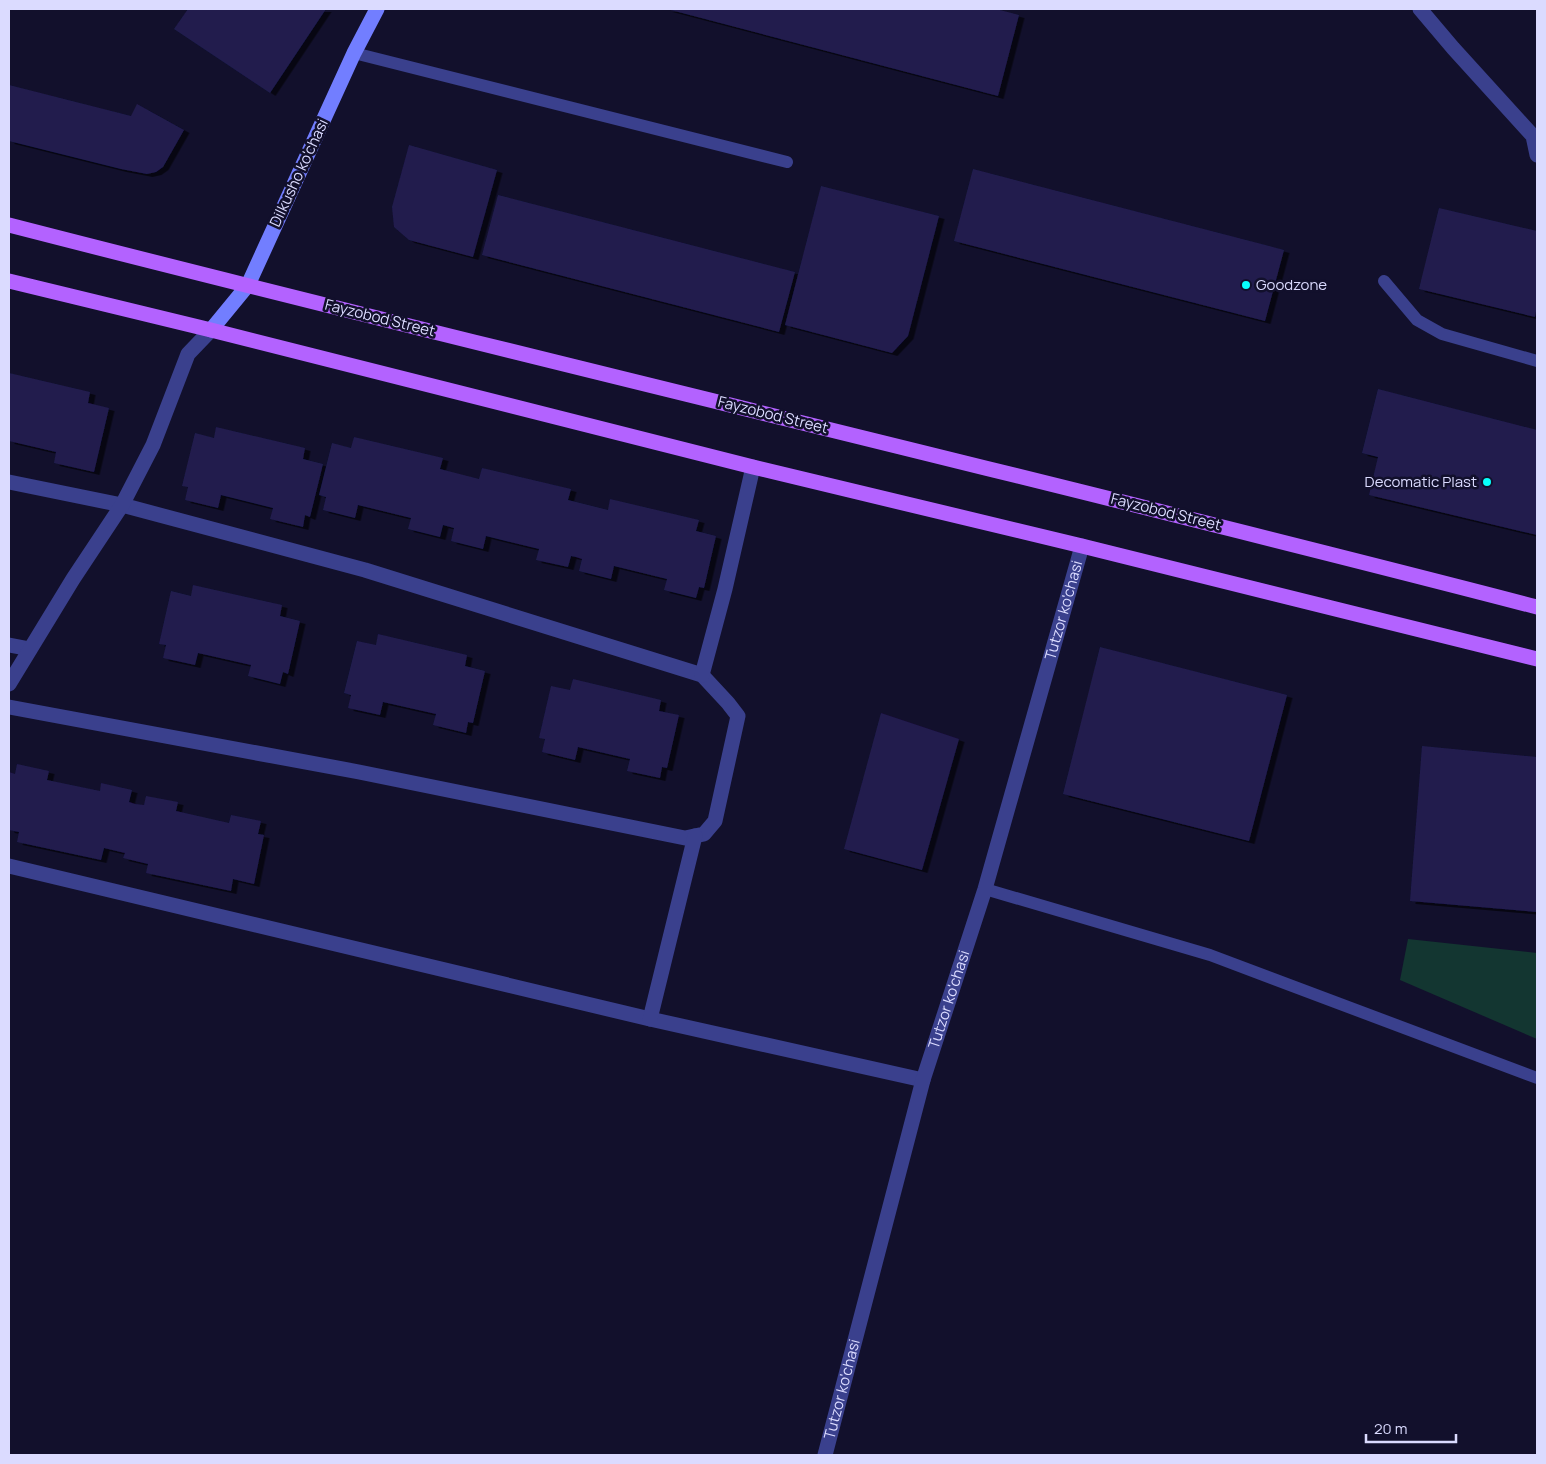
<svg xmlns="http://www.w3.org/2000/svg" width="1546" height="1464" viewBox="0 0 1546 1464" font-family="Manrope,sans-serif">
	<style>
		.green { fill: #133631 }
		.building { fill: #201c4e; filter: url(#shadow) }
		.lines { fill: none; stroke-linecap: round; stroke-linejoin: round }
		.lane { stroke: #3a408d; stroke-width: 12 }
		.street { stroke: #3a408d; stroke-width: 15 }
		.secondary { stroke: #727eff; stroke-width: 15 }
		.primary { stroke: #b362ff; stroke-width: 15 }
		.poi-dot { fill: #07fffc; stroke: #12102c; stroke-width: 2 }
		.labels { text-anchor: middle; stroke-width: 5; stroke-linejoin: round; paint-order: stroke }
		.street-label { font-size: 15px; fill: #dbdbff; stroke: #12102c }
		.poi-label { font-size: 15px; fill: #dbdbff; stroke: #12102c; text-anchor: start }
	</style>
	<defs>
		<filter id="shadow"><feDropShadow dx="5.5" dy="3" stdDeviation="0" flood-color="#0009"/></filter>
	</defs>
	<rect width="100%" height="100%" fill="#12102c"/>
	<polygon class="green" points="1408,939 1537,953 1537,1039 1400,980"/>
	<g class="building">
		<polygon points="188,9 326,9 270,93 174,29"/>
		<polygon points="667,9 996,9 1019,15 998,96"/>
		<polygon points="9,85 131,116 137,104 184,130 163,167 156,172 147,174 121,169 9,141"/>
		<polygon points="409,145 497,170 473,257 409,240 394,227 392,207"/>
		<polygon points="973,169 1284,250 1265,321 954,241"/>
		<polygon points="821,186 939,216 908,336 892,353 785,325"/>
		<polygon points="498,195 795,272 779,332 482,255"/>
		<polygon points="1439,208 1537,231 1537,306 1535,317 1419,289"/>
		<polygon points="9,373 90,392 88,403 109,408 94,472 54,463 56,452 9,441"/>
		<polygon points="1378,389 1537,430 1537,535 1369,495 1378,457 1362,453"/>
		<polygon points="216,427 305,448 303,459 323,464 310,517 305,515 303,527 270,519 273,508 221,495 218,508 185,500 188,487 182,486 195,433 214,438"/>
		<polygon points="354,437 443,458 440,469 479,479 482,468 571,489 568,500 608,510 610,499 699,520 696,531 716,536 704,588 699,587 696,598 664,590 667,579 614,566 611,579 579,571 582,559 576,557 571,556 568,567 536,560 539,549 486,536 483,549 451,541 454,528 443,525 440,537 408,529 411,518 358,505 355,518 323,510 326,497 319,495 332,443 351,448"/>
		<polygon points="193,585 282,605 280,616 300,621 288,674 283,672 280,684 248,676 251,665 198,653 195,665 163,658 166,645 159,644 171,591 191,596"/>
		<polygon points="378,634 467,655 465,666 485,671 473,723 468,722 466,733 433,725 436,714 383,702 380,715 348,708 351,695 344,693 357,641 376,645"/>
		<polygon points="1100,647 1287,695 1249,841 1063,794"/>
		<polygon points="573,679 661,700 659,711 679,715 667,768 662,767 660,778 627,771 630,759 578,747 575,760 542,752 545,739 539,738 551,686 570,690"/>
		<polygon points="881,713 959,739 922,870 844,849"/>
		<polygon points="1422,746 1537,757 1537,912 1410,901"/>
		<polygon points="17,764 49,771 47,780 100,791 101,783 132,790 129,802 135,804 144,805 146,796 178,802 176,811 229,823 231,815 261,821 258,834 264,835 254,884 233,879 231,891 146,873 148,864 123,858 125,853 104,848 101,860 17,842 19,832 9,830 9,772 15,774"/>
	</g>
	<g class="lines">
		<g class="lane">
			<polyline points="354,53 787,162"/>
			<polyline points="1384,281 1417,320 1442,334 1537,361"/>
			<polyline points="985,889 1210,955 1537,1078"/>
		</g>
		<g class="street">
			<polyline points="1420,9 1453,48 1533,136 1537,155"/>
			<polyline points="9,482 122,505 365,570 702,675 728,703 738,716 715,821 704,834 685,838 359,772 9,707"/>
			<polyline points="9,645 30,649"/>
			<polyline points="702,675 725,589 753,467"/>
			<polyline points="9,684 73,579 122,505 153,445 188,354 211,330"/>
			<polyline points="9,866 650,1019 923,1080"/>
			<polyline points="650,1019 695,836"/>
			<path id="s1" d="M825,1455L923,1080L985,889L1082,546"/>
		</g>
		<polyline class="secondary" points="211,330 248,285 354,53 377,9"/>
		<g class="primary">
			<path d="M9,225C517,356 1029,475 1537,607"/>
			<polyline points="9,281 211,330 753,467 1082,546 1537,659"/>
		</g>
	</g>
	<g class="poi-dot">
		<circle cx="1246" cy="285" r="5"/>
		<circle cx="1487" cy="482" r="5"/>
	</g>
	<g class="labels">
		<g class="street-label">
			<text transform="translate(299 173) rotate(-65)" y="5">Dilkusho ko'chasi</text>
			<text transform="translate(380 318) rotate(14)" y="5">Fayzobod Street</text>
			<text transform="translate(773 415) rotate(14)" y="5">Fayzobod Street</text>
			<text transform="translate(1166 512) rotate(14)" y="5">Fayzobod Street</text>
			<text dy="5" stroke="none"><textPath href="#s1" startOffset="878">Tutzor ko'chasi</textPath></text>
			<text dy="5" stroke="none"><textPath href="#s1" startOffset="472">Tutzor ko'chasi</textPath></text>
			<text dy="5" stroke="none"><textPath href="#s1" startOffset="68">Tutzor ko'chasi</textPath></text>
		</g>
		<g class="poi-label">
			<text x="1256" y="290">Goodzone</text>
			<text x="1477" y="487" text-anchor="end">Decomatic Plast</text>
		</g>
	</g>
	<rect width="1546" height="1464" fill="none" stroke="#dbdbff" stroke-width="20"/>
	<path d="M1366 1434v8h90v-8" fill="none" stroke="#dbdbff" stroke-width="2.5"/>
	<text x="1374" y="1434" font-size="15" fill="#dbdbff" stroke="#12102c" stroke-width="4" paint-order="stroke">20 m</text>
</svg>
